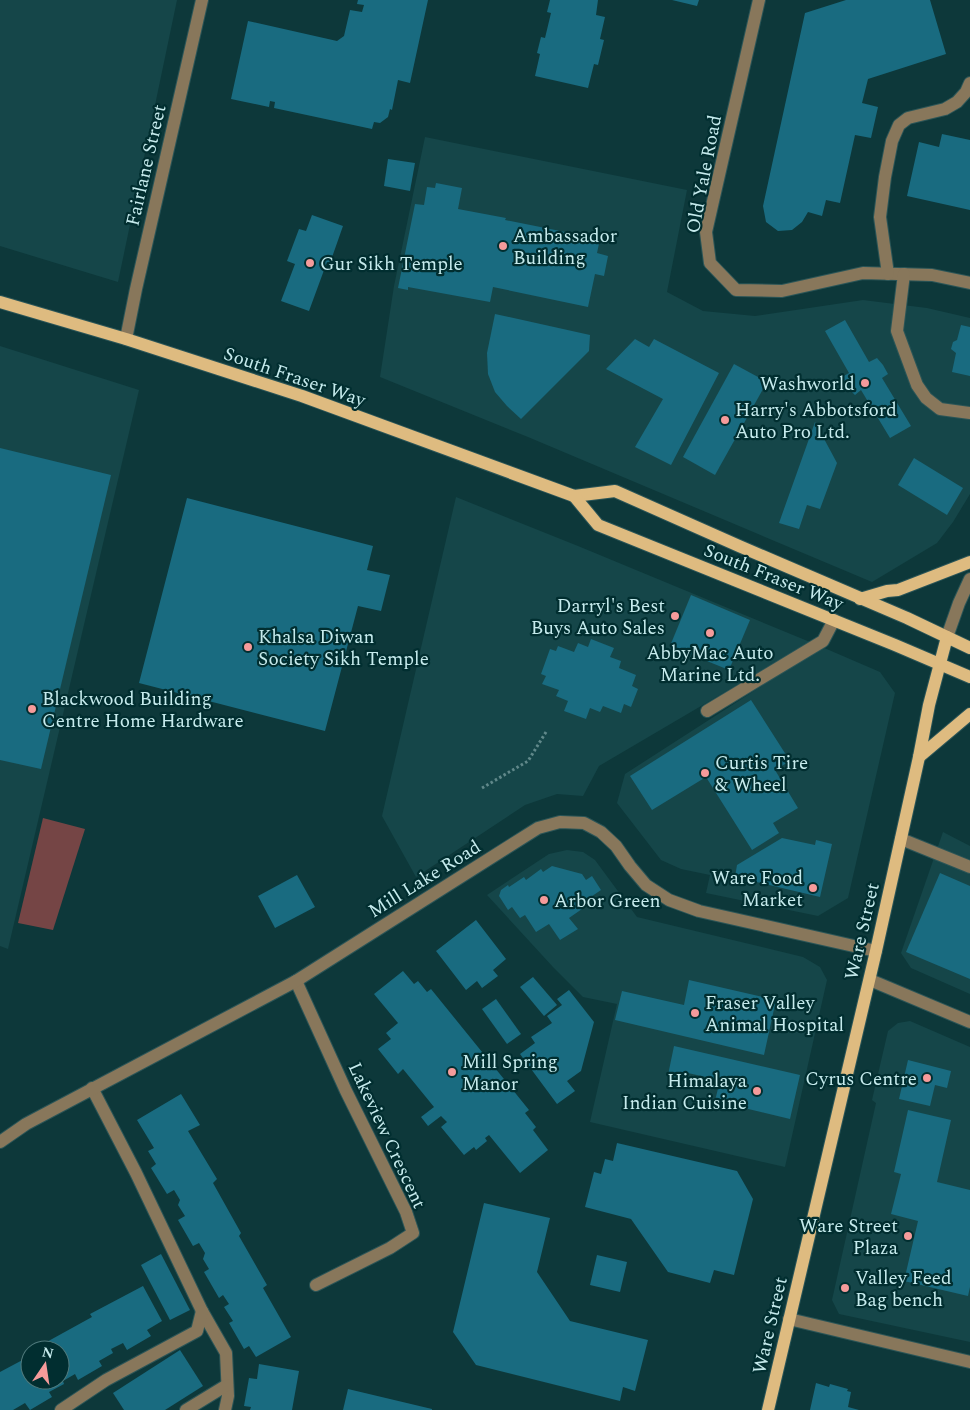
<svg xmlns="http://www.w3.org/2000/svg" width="970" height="1410" viewBox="0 0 970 1410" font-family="Spectral,serif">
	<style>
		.built { fill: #154649 }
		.green { fill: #754545 }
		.building { fill: #196b80 }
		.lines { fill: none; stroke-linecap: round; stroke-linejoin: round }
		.minor-casing { stroke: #2b5557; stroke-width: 14 }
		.major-casing { stroke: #2b5557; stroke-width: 14 }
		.path { stroke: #60888a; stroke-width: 3; stroke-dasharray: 2.5 2.5; stroke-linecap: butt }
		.minor { stroke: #88775b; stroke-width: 12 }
		.major { stroke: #debb80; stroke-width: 12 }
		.poi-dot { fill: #f59b9b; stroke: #012e30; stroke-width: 2 }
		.labels { text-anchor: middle; stroke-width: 4.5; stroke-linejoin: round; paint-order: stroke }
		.street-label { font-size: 19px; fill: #c6ebed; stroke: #012e30 }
		.poi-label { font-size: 19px; fill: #c6ebed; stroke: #012e30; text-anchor: start }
	</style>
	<rect width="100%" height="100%" fill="#0d383a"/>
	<g class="built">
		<polygon points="0,0 177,0 118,282 0,246"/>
		<polygon points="425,137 687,190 667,292 703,311 755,316 863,300 927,308 970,318 970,494 953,522 937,543 872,582 528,437 380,377 394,286"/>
		<polygon points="0,346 139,390 8,949 0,946"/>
		<polygon points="456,497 578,546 810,642 599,766 583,796 557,794 525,805 416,877 382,816"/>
		<polygon points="822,647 880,672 895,693 848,898 818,916 706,893 710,875 681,869 661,860 617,803 625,774"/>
		<polygon points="943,832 970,846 970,994 911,968 901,953"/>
		<polygon points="567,850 583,852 595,860 637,917 803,957 820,967 827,980 785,1167 590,1122 617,1004 583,997 553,967 487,895 549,854"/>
		<polygon points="910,1021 970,1047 970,1342 839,1314 832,1300 876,1103 872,1100 888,1031 898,1023"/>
	</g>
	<polygon class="green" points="43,818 85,829 53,930 18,923"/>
	<g class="building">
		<polygon points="358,0 428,0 410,83 398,80 392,110 390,109 388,117 380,123 374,122 372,129 274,108 275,102 270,101 269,107 231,99 248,21 337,41 344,36 350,10 362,12 364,5 357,4"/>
		<polygon points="550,0 598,0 596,15 605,17 600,39 604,40 598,65 594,64 588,88 535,76 540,54 537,53 541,37 545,38 551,13 547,12"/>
		<polygon points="672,0 699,0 697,6"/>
		<polygon points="846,0 930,0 946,54 868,79 862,103 878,107 871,138 855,135 840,203 826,200 822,216 808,212 802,222 792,230 778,231 766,222 763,206 805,13"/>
		<polygon points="942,134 970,140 970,210 907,196 919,142 939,147"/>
		<polygon points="388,159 415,163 410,191 384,186"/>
		<polygon points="436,183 462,188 458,209 506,218 505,220 600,239 597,253 608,256 604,276 595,274 588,307 493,287 490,302 408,287 408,290 398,288 415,204 424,205 427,187 435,188"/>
		<polygon points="312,215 343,226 330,263 327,262 309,311 281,301 295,264 287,261 299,229 306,231"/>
		<polygon points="495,314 590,335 589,351 521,419 507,406 495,392 488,374 487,353"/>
		<polygon points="845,320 869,362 877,358 883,365 888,374 882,378 911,426 890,438 861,390 855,395 848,388 842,377 849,373 825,331"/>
		<polygon points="961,325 970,327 970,376 952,372 956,353 951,349 953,342 957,340"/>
		<polygon points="635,339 649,347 654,339 719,373 671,465 635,447 663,399 606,369"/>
		<polygon points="734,364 767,382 715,475 683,457"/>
		<polygon points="815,422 837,463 820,509 807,505 799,529 779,523"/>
		<polygon points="0,448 111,475 41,769 0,760"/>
		<polygon points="914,458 963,488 947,515 898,485"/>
		<polygon points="187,498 373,546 367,570 390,575 381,611 358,606 325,731 139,683"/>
		<polygon points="691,595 750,620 729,670 670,646"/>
		<polygon points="591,639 614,648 610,657 621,661 619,668 636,675 632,686 638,689 631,707 624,704 621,713 603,706 600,712 590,708 586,719 564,711 568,701 556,696 559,690 542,684 546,676 541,674 550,649 556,651 558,646 574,652 578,643 588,647"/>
		<polygon points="751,700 790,761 775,770 798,808 773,823 779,833 752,850 706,777 652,810 630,776"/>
		<polygon points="782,838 815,845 816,840 832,844 820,897 735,877 737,865"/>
		<polygon points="552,866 582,874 586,880 592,876 601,890 579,905 582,909 569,918 578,929 560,940 549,924 536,932 525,915 520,918 512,907 508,910 499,896 501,890 508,885 509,887 524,877 526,880 541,869 543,872"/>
		<polygon points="940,873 970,886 970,979 906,952"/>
		<polygon points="297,875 315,907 275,928 258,896"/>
		<polygon points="476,920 506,959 493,970 498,976 482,988 477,981 466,990 436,951"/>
		<polygon points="403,971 414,984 418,981 427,992 431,989 529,1110 525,1113 536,1127 533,1130 548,1150 520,1173 489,1135 485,1138 487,1141 476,1150 474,1147 464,1155 441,1127 447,1122 441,1116 428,1126 421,1117 434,1107 403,1069 398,1074 378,1049 391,1039 386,1033 398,1023 374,994"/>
		<polygon points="533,977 557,1005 544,1016 520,987"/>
		<polygon points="689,980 776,1000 764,1055 615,1020 622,991 684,1005"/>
		<polygon points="569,990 594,1022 581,1071 567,1081 575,1091 557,1104 520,1054 535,1043 531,1037 552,1023 547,1016 562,1005 557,999"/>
		<polygon points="496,999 521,1034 507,1044 482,1009"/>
		<polygon points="674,1046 800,1075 790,1119 715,1101 720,1080 683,1072 681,1078 668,1075"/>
		<polygon points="908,1060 951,1071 947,1088 935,1085 930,1106 899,1099"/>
		<polygon points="181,1094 200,1125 188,1131 217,1179 213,1183 241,1233 239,1236 267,1285 263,1288 291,1337 256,1357 249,1346 244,1349 229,1323 233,1321 224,1307 229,1304 223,1295 219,1298 204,1272 209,1269 203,1259 205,1253 199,1243 193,1246 178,1220 185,1216 178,1205 180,1200 174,1190 167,1194 151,1168 156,1164 148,1151 154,1148 137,1120"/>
		<polygon points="908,1110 951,1120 937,1182 970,1190 970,1287 968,1296 904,1281 918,1221 891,1214 901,1174 894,1172"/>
		<polygon points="617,1143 737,1171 753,1199 734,1275 714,1270 710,1283 668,1272 631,1219 585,1207 594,1172 601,1174 605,1159 613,1161"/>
		<polygon points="484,1203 550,1218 537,1272 570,1321 648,1340 635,1391 623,1387 620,1401 476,1365 453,1332"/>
		<polygon points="161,1254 190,1310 170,1320 141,1265"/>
		<polygon points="597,1255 627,1262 620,1292 590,1285"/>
		<polygon points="143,1286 162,1321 147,1330 151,1336 127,1350 123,1343 111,1349 113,1353 99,1361 102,1366 78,1380 75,1374 63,1381 64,1384 49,1392 52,1397 30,1410 25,1403 13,1410 0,1410 0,1372 30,1356 30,1380 60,1380 60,1350 41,1350 45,1348 43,1344 92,1317 90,1314"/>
		<polygon points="180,1350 203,1386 165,1410 124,1410 113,1393"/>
		<polygon points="259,1364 299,1371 292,1410 250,1410 251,1407 244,1406 249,1378 257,1379"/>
		<polygon points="816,1383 829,1387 830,1384 848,1389 847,1391 851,1392 848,1407 859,1410 810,1410"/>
		<polygon points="348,1389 432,1409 432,1410 343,1410"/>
	</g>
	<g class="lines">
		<defs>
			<g id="minor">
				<polyline points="759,0 706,232 710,263 736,290 782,291 863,273 932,275 970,283"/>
				<polyline points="888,274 880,217 885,177 892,141 899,125 908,118 945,109 957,102 966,92 970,83"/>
				<polyline points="904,274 897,331 917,385 926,398 940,409 970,413"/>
				<polyline points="126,339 136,289 202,0"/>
				<polyline points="947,637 959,603 970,579"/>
				<polyline points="707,711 823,641 834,620"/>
				<polyline points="901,839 970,867"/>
				<polyline points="870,980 970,1022"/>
				<polyline points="296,981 346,1091 406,1212 413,1233 390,1248 316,1285"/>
				<polyline points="92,1088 136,1173 202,1311 226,1353 228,1396 225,1410"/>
				<polyline points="0,1142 26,1124 296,981 538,828 560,822 584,823 601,832 616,846 630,866 646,885 669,900 699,911 876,951"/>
				<polyline points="789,1319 970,1362"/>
				<polyline points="61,1410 106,1380 197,1331 202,1311"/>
				<polyline points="186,1410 227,1385"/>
			</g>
			<g id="major">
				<polyline points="0,302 126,339 302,396 574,496 615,491 739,546 907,618 970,648"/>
				<polyline points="574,496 598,525 895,645 970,677"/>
				<polyline points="860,599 887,591 898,590 970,562"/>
				<polyline points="919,757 970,714"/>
				<polyline points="768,1410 876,951 919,757 929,705 947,637"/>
			</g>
		</defs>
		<use href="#minor" class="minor-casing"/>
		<use href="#major" class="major-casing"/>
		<polyline class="path" points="482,788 528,761 546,732"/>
		<use href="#minor" class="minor"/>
		<use href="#major" class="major"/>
	</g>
	<g class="poi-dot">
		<circle cx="503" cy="246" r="5"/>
		<circle cx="310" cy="263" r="5"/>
		<circle cx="865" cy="383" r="5"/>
		<circle cx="725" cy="420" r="5"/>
		<circle cx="675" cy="616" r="5"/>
		<circle cx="710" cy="633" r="5"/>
		<circle cx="248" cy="647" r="5"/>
		<circle cx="32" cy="709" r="5"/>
		<circle cx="705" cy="773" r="5"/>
		<circle cx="813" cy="888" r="5"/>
		<circle cx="544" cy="900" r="5"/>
		<circle cx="695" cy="1013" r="5"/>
		<circle cx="452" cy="1072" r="5"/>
		<circle cx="927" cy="1078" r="5"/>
		<circle cx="757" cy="1091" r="5"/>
		<circle cx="908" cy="1236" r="5"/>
		<circle cx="845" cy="1288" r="5"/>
	</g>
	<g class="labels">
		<g class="street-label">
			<text transform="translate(145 165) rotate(-77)" y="7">Fairlane Street</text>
			<text transform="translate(703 174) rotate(-79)" y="7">Old Yale Road</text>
			<text transform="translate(295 376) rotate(19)" y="7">South Fraser Way</text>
			<text transform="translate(774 576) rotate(22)" y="7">South Fraser Way</text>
			<text transform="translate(424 878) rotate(-32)" y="7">Mill Lake Road</text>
			<text transform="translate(861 931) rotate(-77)" y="7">Ware Street</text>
			<text transform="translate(388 1135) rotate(65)" y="7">Lakeview Crescent</text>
			<text transform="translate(769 1325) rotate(-77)" y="7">Ware Street</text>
		</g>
		<g class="poi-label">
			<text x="513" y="242">Ambassador<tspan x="513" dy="22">Building</tspan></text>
			<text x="320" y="270">Gur Sikh Temple</text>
			<text x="855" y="390" text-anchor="end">Washworld</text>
			<text x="735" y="416">Harry's Abbotsford<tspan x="735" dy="22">Auto Pro Ltd.</tspan></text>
			<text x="665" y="612" text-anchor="end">Darryl's Best<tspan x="665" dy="22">Buys Auto Sales</tspan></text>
			<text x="258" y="643">Khalsa Diwan<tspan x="258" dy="22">Society Sikh Temple</tspan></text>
			<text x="710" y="659" text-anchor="middle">AbbyMac Auto<tspan x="710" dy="22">Marine Ltd.</tspan></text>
			<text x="42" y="705">Blackwood Building<tspan x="42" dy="22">Centre Home Hardware</tspan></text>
			<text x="715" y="769">Curtis Tire<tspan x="715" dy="22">&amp; Wheel</tspan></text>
			<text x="803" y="884" text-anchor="end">Ware Food<tspan x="803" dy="22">Market</tspan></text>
			<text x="554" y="907">Arbor Green</text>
			<text x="705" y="1009">Fraser Valley<tspan x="705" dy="22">Animal Hospital</tspan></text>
			<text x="462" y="1068">Mill Spring<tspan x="462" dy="22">Manor</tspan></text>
			<text x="917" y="1085" text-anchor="end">Cyrus Centre</text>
			<text x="747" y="1087" text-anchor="end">Himalaya<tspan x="747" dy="22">Indian Cuisine</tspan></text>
			<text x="898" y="1232" text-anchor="end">Ware Street<tspan x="898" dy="22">Plaza</tspan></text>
			<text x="855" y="1284">Valley Feed<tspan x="855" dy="22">Bag bench</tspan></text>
		</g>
	</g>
	<g transform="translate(45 1365) rotate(13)"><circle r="24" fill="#012e30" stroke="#507a7c"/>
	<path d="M0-4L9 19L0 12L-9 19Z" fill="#f59b9b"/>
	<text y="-8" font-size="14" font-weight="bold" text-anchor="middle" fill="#c6ebed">N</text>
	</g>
</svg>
